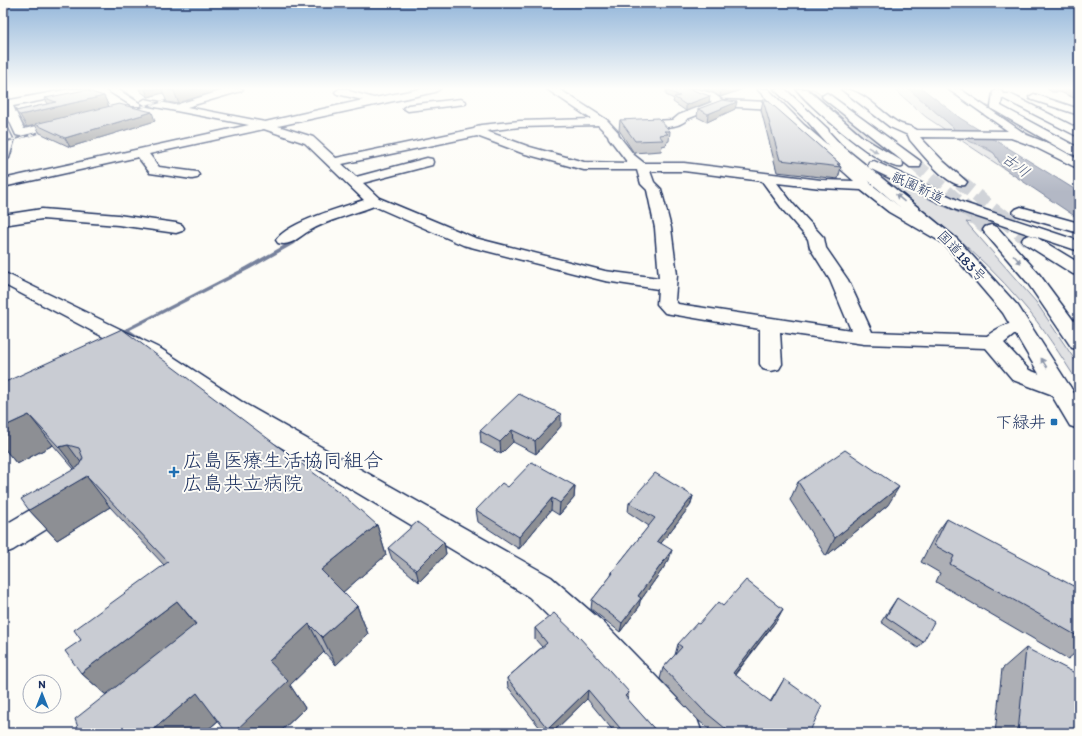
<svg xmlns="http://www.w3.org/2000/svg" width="1082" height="736" viewBox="0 0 1082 736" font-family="Itim,'Klee One',sans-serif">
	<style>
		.green { fill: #e0e1e3; stroke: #7e88a0 }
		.water { fill: #b3b8c5; stroke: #76819c }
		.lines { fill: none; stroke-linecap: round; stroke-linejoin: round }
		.stream { fill: #76819c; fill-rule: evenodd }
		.minor-tunnel-far1 { stroke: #d0d3d8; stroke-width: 14; stroke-dasharray: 14 7; stroke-linecap: butt }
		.minor-tunnel { stroke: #d0d3d8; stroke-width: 17; stroke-dasharray: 17 8; stroke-linecap: butt }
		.highway-tunnel-far1 { stroke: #d0d3d8; stroke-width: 14; stroke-dasharray: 14 7; stroke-linecap: butt }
		.highway-tunnel { stroke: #d0d3d8; stroke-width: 17; stroke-dasharray: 17 8; stroke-linecap: butt }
		.minor-casing { stroke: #1b2f5e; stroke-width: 3 }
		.highway-casing { stroke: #1b2f5e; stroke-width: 3 }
		.minor { fill: #fdfcf7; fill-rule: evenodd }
		.highway { fill: #fdfcf7; fill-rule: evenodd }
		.rail-casing { stroke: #1b2f5e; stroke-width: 2 }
		.rail { stroke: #fdfcf7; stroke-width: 1.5; stroke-dasharray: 4.5; stroke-linecap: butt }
		.wall { fill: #adafb5; stroke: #1b2f5e }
		.shaded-wall { fill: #8d8f94; stroke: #1b2f5e }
		.building { fill: #c9ccd3; stroke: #1b2f5e }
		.oneway { fill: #8c96aa }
		.poi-dot { fill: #1f6fb2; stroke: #fdfcf7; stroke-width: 1.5 }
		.labels { text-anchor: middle; stroke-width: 4; stroke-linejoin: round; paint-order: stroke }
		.far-street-label { font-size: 14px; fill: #1b2f5e; stroke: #fdfcf7 }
		.far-water-label { font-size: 15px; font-style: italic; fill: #49587d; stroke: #fdfcf7 }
		.poi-label { font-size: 17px; fill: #1b2f5e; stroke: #fdfcf7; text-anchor: end }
		.near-poi-label { font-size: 20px; fill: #1b2f5e; stroke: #fdfcf7; text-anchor: start }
	</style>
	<rect width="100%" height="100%" fill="#fdfcf7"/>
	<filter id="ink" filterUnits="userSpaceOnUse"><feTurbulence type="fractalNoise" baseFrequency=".025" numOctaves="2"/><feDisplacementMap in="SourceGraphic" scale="8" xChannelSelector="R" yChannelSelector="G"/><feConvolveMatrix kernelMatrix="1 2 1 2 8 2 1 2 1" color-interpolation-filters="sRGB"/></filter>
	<g filter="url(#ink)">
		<g class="green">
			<polygon points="809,89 814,89 868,129 902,161 866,139"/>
			<polygon points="894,89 909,89 953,127 955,133 994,153 1003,168 926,117"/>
			<polygon points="982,105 988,106 1079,155 1079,160 1019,129"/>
			<path d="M875,172L939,204L989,226L966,222L1036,302L1079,366V384C1061,356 1043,327 1021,302C979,252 926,212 875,172Z"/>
		</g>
		<polygon class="water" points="909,89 923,89 960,118 1079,192 1079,219 1003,168 994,153 987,148 971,142 955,133 953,127"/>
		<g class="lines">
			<g class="stream">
				<polygon points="119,89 122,89 137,99 135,100"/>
				<polygon points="300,233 304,234 294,244 250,269 130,330 142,338 143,339 142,340 138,340 123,330 246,267 290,242"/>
			</g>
			<polyline class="minor-tunnel-far1" points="960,182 1001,216"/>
			<polyline class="minor-tunnel" points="1000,215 1030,240"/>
			<polyline class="highway-tunnel-far1" points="915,164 975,216"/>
			<polyline class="highway-tunnel" points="974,215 991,230"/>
			<defs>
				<g id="minor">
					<polygon points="70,89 90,89 85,92 13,106 24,129 66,119 70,120 72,122 70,124 20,136 16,135 3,107 3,92 6,93 10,100"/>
					<polygon points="105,89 117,89 141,104 140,106 132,106"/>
					<path d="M227,89H243L241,91L187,107L265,122L363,100L337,94L335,92L339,89H349V91L374,98L420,89H440L435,92L278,126L313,137L336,158L474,129L477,126L481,125L520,121L591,119L547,89H559L607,120L618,132L619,136L634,155L644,163H684L821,180L854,181L796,129L776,109L720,106L687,119C679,130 647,128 634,128L628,125L634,122L673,120L679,115L712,102L706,98L683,91L681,89H697L714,94L722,100L770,102L757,89H768L804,125L868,179L871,184L899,206L948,233L950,236L948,239L942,241L936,239L889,212L861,190L821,188L777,183L793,204L824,238L826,248L848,280L872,332L987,336C999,327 1014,319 1029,323L1032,327L1029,331L1014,335L1004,343L1029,370L1069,385L1072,390L1069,395L1061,398L1013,380L986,348L864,344L780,332L782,364L779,369L771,371L763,369L760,364V329L665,313L657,304L658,289L605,281L463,245L374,206C353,214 328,220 309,231C298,237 291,247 278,243L276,240C288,222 343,207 364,200L305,143L264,129L149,154L159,167L197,172L199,175L197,178L192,179L150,173L138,157L3,187V179L249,125L145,105L140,102L145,99L175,105ZM598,125L608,135L609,138L628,163L584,162L530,147L486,131L520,127ZM477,136L522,153L584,170H637L641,184L647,190L655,228L659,278L605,271L475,238L379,198L363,183L432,165L433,162L432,159L427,158L356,177L342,164ZM650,171H684L762,181L783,210L808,239L810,248L830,280L851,330L678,304L675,300L677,275L671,228L661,189L654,182Z"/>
					<path d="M841,89C863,89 879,111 897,122C903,126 910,125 917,130L1008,131L948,89H960L1027,135L1050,144L1079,160V169L1033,146L1011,138L920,137L944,162L967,182L965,185C948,189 921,152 910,140L908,135L890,127Z"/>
					<polygon points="461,99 466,102 465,104 408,111 403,108 408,105"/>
					<polygon points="3,126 7,127 14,141 9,158 3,162"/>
					<polygon points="42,209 118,215 176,223 182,225 184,228 182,231 176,233 118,225 42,219 3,225 3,215"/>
					<polygon points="1030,235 1036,237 1079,263 1079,275 1073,274 1024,243 1022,240 1024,237"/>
					<polygon points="3,272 161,349 245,404 551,577 604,623 697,719 702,733 657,733 580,647 529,597 458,553 229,416 145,359 3,284"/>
					<polygon points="64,493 74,496 78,504 74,512 13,550 3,554 3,526 54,496"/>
				</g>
				<g id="highway">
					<polygon points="774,89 785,89 828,129 829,132 841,145 957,239 1018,306 1079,401 1079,429 1070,426 1003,313 945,245 833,151 808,122"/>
					<path d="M796,89H807L862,137L902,161L903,164L902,167C883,171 809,106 796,89Z"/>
					<polygon points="998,89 1001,90 1003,94 1010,94 1079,129 1079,136 1075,135 1002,98 1001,106 1079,148 1079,156 1068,153 992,109 991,107 993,92"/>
					<polygon points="827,93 920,161 921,164 920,167 910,167 823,98 822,96"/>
					<polygon points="1034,94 1079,109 1079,115 1030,99 1029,97"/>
					<polygon points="874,161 964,203 1079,241 1079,251 954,209 869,168 868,165 869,162"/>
					<polygon points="1021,207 1079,223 1079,233 1016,215 1013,212 1016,209"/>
					<polygon points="991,225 997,227 1039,274 1079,328 1079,349 1072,348 1027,282 985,233 983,230 985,227"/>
				</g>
			</defs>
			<use href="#minor" class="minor-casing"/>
			<use href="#highway" class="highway-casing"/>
			<use href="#minor" class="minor"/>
			<use href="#highway" class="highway"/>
			<defs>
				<g id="rail">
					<polyline points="125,111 177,98"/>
					<polyline points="3,142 51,130"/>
				</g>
			</defs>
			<use href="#rail" class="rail-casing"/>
			<use href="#rail" class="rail"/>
		</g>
		<g class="wall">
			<polygon points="139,89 223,89 181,102 179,104 167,102 163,93 148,97 140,91"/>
			<polygon points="703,89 743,89 720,97 714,93"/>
			<polygon points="1047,89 1079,89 1079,100 1060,92 1052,92"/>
			<polygon points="666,90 709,102 686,111 673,102 674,99 666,95"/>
			<polygon points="104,96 109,107 155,121 70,147 40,133 35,125 27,127 24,126 16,111 48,104 45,98"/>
			<polygon points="763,100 840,164 839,166 841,167 838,179 777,172 761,110"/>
			<polygon points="698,109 735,109 707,122 697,117"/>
			<polygon points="620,120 670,131 669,141 667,142 666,145 662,146 661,151 634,153 619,130"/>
			<polygon points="3,383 377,525 386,555 343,592 357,606 368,634 336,665 324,652 290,685 305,708 279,733 227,733 218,721 204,733 106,695 81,673 81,640 164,565 110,507 57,540 29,510 74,469 53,445 17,464 3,447"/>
			<polygon points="561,426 536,454 513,442 501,454 481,443 480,431"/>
			<polygon points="798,482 888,505 826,556 790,500"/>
			<polygon points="575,486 574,498 559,515 551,510 519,549 478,522 476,510 508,487"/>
			<polygon points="693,496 690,506 661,543 669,560 640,601 639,607 620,632 591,609 592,600 611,576 612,572 649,526 628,512 629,503"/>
			<polygon points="947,519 1079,637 1079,650 1068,659 936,582 940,573 921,562 934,537"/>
			<polygon points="444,542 446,554 419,582 392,559 388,548"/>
			<polygon points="897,598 923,642 918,648 881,622"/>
			<polygon points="723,606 777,620 735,675 770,702 784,679 809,733 714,733 699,721 660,679 663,668 675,655 678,644"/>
			<polygon points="535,628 627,699 658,733 615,733 587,699 552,733 544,733 508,687 507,678 542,647 535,639"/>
			<polygon points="1026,648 1079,733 995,733 1002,669"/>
		</g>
		<g class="shaded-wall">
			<polygon points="145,89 162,89 163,93 148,97"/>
			<polygon points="163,89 223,89 181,102 179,104 174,91"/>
			<polygon points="725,89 743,89 720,97 721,90"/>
			<polygon points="104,96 109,107 27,127 20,115"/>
			<polygon points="710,96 709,102 686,111 686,105"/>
			<polygon points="737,102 735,109 707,122 708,114"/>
			<polygon points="152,112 155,121 70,147 65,138"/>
			<polygon points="561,414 561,426 536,454 535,441"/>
			<polygon points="29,415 53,445 17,464 3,447 3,427"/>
			<polygon points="512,430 513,442 501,454 500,442"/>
			<polygon points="68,445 91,476 87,477 110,507 57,540 29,510 83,478 59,447"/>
			<polygon points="575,486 574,498 559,515 560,503"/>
			<polygon points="899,487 888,505 826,556 835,538"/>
			<polygon points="693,496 690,506 655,551 657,541"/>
			<polygon points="552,498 551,510 519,549 519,537"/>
			<polygon points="377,525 386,555 334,600 321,570"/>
			<polygon points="444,542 446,554 419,582 416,570"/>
			<polygon points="672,550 669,560 640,601 639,607 620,632 622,623 638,596"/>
			<polygon points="177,601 200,630 112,700 81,673"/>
			<polygon points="357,606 368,634 336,665 322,637"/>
			<polygon points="783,609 777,620 727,684 733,673"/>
			<polygon points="309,624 324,652 290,685 305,708 279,733 233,733 269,661"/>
			<polygon points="588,690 587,699 552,733 547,733 548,729"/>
			<polygon points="629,692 627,701 625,696"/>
			<polygon points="197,693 220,719 204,733 149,733"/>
		</g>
		<g class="building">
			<polygon points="163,89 175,89 174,91"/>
			<polygon points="671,89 690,89 710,96 686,105 674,97 680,96 666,90"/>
			<polygon points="85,90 104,96 20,115 18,114 16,111 56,102 45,98"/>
			<polygon points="722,100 737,102 708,114 698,109"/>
			<polygon points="763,100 767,100 840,164 837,164 841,167 780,160"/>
			<polygon points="119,104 152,112 65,138 35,124"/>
			<polygon points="658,118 670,131 664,131 668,134 659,135 663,140 635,141 620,120"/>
			<polygon points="122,329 343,495 377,525 321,570 357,606 322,637 309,624 269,661 288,681 233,733 227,733 197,693 149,733 80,733 75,719 196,624 177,601 81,673 65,651 81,640 74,630 168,562 87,476 29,510 21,499 78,467 83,458 79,448 68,445 59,447 29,415 3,427 3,383"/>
			<polygon points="519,394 561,414 535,441 512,430 500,442 480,431"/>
			<polygon points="845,450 899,487 835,538 798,482"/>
			<polygon points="532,462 575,486 560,503 552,498 519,537 476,510 502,483 508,487"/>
			<polygon points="655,473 693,496 657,541 672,550 638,596 641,598 622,623 592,600 613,573 612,572 655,518 629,503"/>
			<polygon points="947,519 1079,589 1079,637 950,564 954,556 934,545"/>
			<polygon points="417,522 444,542 416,570 388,548"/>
			<polygon points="746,580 783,609 733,673 771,702 784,679 822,706 809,733 731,733 704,711 663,668 682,647 678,644 697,623 699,624 718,602 723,606"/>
			<polygon points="897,598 934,622 923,642 886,617"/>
			<polygon points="554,613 580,638 629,692 625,696 658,733 615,733 620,728 588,690 548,729 507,678 547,643 535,628"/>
			<polygon points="1026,648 1079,675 1079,733 1018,733"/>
		</g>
		<defs><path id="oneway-solid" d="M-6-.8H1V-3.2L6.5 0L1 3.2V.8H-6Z"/></defs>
		<g class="oneway">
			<use href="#oneway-solid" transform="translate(873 150) rotate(29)"/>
			<use href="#oneway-solid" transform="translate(900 198) rotate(-140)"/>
			<use href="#oneway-solid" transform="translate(1017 259) rotate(48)"/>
			<use href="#oneway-solid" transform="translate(1044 363) rotate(-122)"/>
		</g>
	</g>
	<linearGradient id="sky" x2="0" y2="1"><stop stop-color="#93b6da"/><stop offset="0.46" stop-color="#fefefb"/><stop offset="1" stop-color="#fefefb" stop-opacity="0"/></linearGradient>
	<rect width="1082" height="192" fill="url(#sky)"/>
	<g class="poi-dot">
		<rect x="1050" y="418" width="8" height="8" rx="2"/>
		<path d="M172 466h4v4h4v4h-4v4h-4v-4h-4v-4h4z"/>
	</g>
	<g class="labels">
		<g class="far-street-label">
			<text transform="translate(918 187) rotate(25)" y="5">祇園新道</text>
			<text transform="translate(962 256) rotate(47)" y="5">国道183号</text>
		</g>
		<g class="far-water-label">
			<text transform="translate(1016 165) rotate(37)" y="5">古川</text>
		</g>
		<g class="poi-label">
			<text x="1046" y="428">下緑井</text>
		</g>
		<g class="near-poi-label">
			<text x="183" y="467">広島医療生活協同組合<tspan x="183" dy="23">広島共立病院</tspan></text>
		</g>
	</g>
	<rect width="1082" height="736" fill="none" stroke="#fdfcf7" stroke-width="16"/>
	<rect x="8" y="8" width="1066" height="720" fill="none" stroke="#1b2f5e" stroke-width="1.5" filter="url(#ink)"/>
	<g transform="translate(42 694)"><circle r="19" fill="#fdfcf7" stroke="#a3aaba"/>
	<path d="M0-3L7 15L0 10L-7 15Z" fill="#1f6fb2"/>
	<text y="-6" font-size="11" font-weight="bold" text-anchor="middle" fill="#1b2f5e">N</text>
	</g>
</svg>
